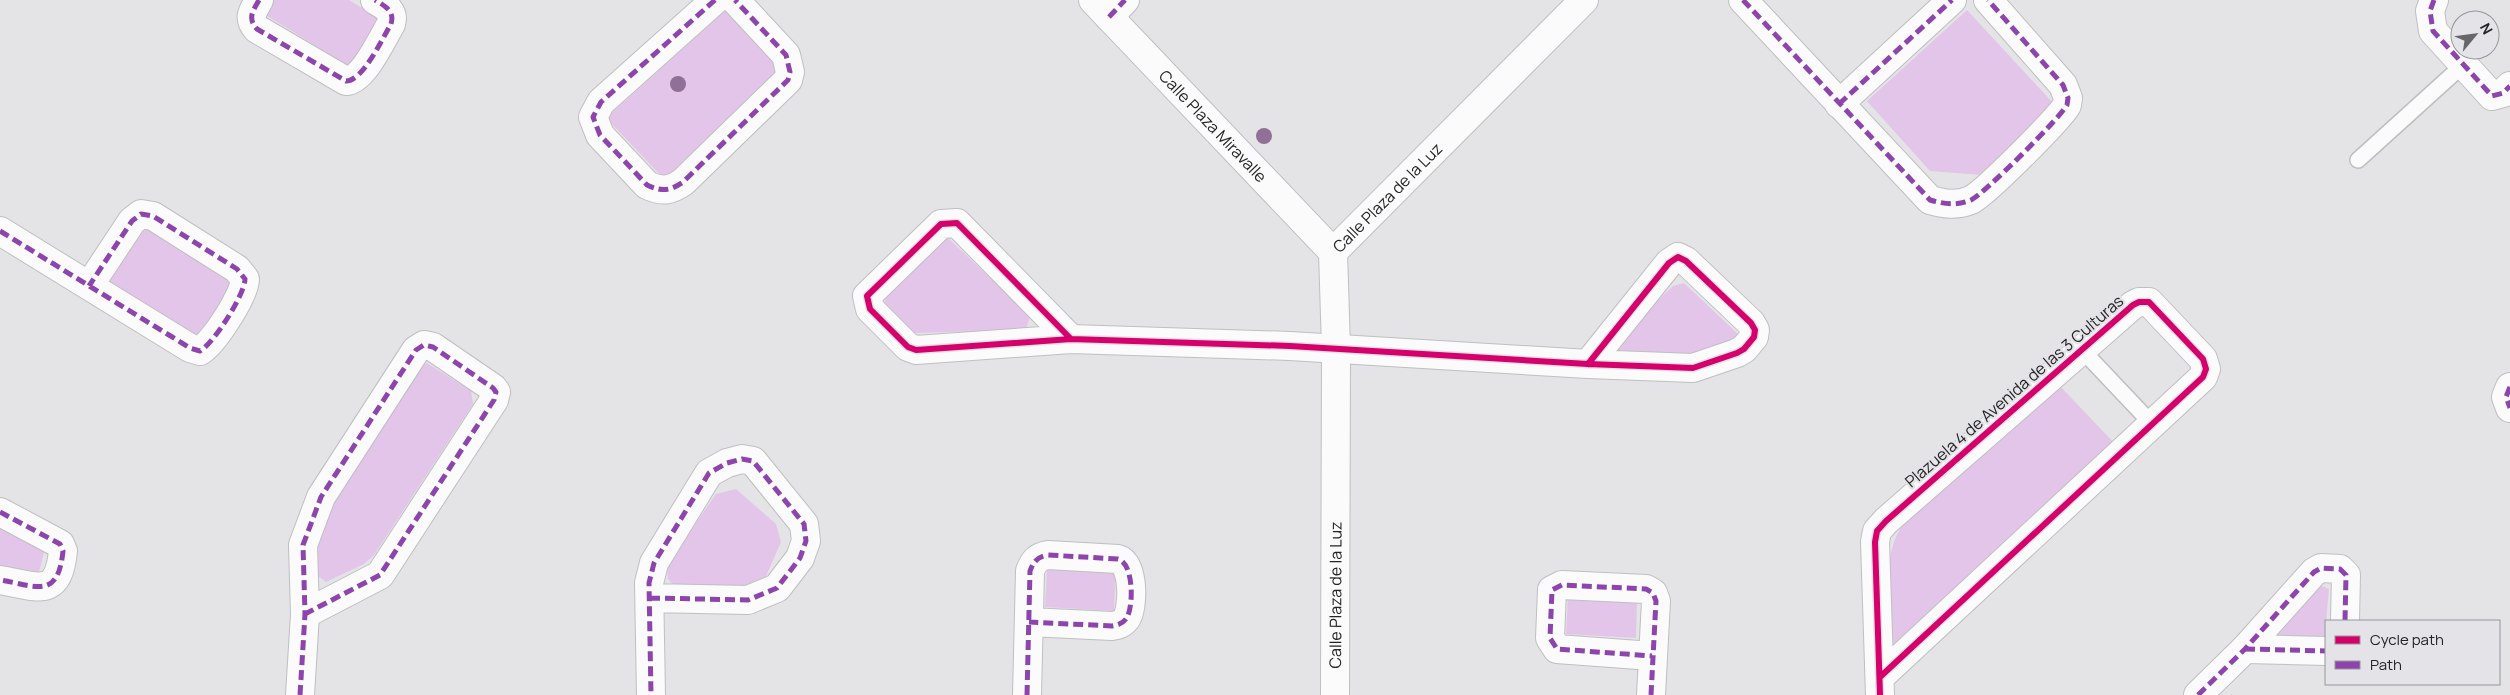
<svg xmlns="http://www.w3.org/2000/svg" width="2510" height="695" viewBox="0 0 2510 695" font-family="Manrope,sans-serif">
	<style>
		.green { fill: #e3c5ea }
		.lines { fill: none; stroke-linecap: round; stroke-linejoin: round }
		.lane-casing { stroke: #bfbfc2; stroke-width: 18 }
		.street-casing { stroke: #bfbfc2; stroke-width: 30 }
		.lane { stroke: #fbfbfb; stroke-width: 15 }
		.street { stroke: #fbfbfb; stroke-width: 28 }
		.quiet { stroke: #8e44ad; stroke-width: 5; stroke-dasharray: 10 5; stroke-linecap: butt }
		.cycleway-casing { stroke: #e3e3e8; stroke-width: 9 }
		.cycleway { stroke: #d6006c; stroke-width: 6 }
		.tree { fill: #907097 }
		.labels { text-anchor: middle; stroke-width: 4.5; stroke-linejoin: round; paint-order: stroke }
		.street-label { font-size: 16px; fill: #242426; stroke: #e3e3e8 }
	</style>
	<rect width="100%" height="100%" fill="#e4e4e7"/>
	<g class="green">
		<polygon points="273,0 349,0 384,21 355,70 264,14"/>
		<polygon points="726,10 782,72 665,180 606,118"/>
		<polygon points="1967,10 2054,104 1982,175 1930,171 1867,101"/>
		<polygon points="143,227 234,283 199,338 109,281"/>
		<polygon points="946,236 1030,316 1026,330 914,333 885,307 884,294"/>
		<polygon points="1684,283 1739,335 1736,345 1694,356 1619,353 1614,342 1673,286"/>
		<polygon points="427,363 471,391 473,404 374,555 364,564 326,582 318,576 317,533 331,498 414,369"/>
		<path d="M2059,385L2117,446L1906,642L1894,644L1889,634C1889,593 1881,555 1905,521Z"/>
		<polygon points="736,489 776,524 781,542 764,581 748,586 675,587 668,579 667,565 716,494"/>
		<polygon points="0,528 45,549 39,572 0,566"/>
		<polygon points="1047,569 1116,573 1114,611 1045,607"/>
		<polygon points="2322,586 2329,589 2324,644 2265,642 2313,592"/>
		<polygon points="1568,596 1637,600 1636,638 1566,634"/>
	</g>
	<g class="lines">
		<defs>
			<g id="lane">
				<polyline points="2358,160 2463,65"/>
				<polyline points="2083,351 2153,425"/>
			</g>
			<g id="street">
				<path d="M259,0C253,11 247,18 257,29L346,81C363,81 382,39 391,24C395,11 385,6 375,0"/>
				<path d="M715,0L601,102L593,117L600,135L647,185C662,192 670,191 683,182L788,80L790,72L786,55L735,0"/>
				<path id="s1" d="M1093,0L1333,252"/>
				<path d="M1743,0L1930,200C1944,204 1957,206 1971,200C1985,193 2059,119 2067,105L2068,98L2063,85L1988,0"/>
				<polyline points="2434,0 2430,11 2433,31 2492,96 2503,93 2510,86"/>
				<polyline points="1109,17 1125,0"/>
				<polyline points="1839,104 1952,0"/>
				<path d="M0,231L190,348L200,351C214,343 245,294 245,279L237,269L153,216L141,214L132,221L89,286"/>
				<polyline points="1071,339 957,223 941,224 867,296 870,309 908,347 916,350 1071,339 1290,346 1588,364 1693,368 1737,353 1744,349 1754,337 1755,330 1751,323 1686,261 1678,257 1669,263 1588,364"/>
				<polyline points="2510,387 2506,397 2510,408"/>
				<path d="M0,512L60,544L63,551C58,600 37,586 0,580"/>
				<polyline points="650,598 748,600 777,588 800,558 806,541 804,524 753,461 742,459 727,463 709,473 654,563 649,583 651,695"/>
				<polyline points="2245,649 2326,651"/>
				<polyline points="1880,677 2203,377 2206,369 2203,359 2149,302 2139,302 2133,305 1886,521 1877,531 1875,542 1880,695"/>
				<polyline points="300,695 305,614 303,545 321,497 416,350 424,345 433,347 493,388 496,392 494,400 380,575 305,614"/>
				<path d="M1027,695L1030,571C1034,561 1037,557 1048,555L1118,559C1134,563 1134,608 1126,619C1122,624 1118,625 1112,626L1029,622"/>
				<path id="s2" d="M1335,695L1336,348L1333,252L1584,0"/>
				<polyline points="1651,695 1656,601 1653,593 1646,589 1562,585 1552,590 1550,638 1557,649 1652,656"/>
				<polyline points="2198,695 2245,649 2314,572 2321,568 2340,569 2346,575 2345,621"/>
			</g>
		</defs>
		<use href="#lane" class="lane-casing"/>
		<use href="#street" class="street-casing"/>
		<use href="#lane" class="lane"/>
		<use href="#street" class="street"/>
		<g class="quiet">
			<path d="M259,0C253,11 247,18 257,29L346,81C363,81 382,39 391,24C395,11 385,6 375,0"/>
			<path d="M715,0L601,102L593,117L600,135L647,185C662,192 670,191 683,182L788,80L790,72L786,55L735,0"/>
			<path d="M1743,0L1930,200C1944,204 1957,206 1971,200C1985,193 2059,119 2067,105L2068,98L2063,85L1988,0"/>
			<polyline points="2434,0 2430,11 2433,31 2492,96 2503,93 2510,86"/>
			<polyline points="1109,17 1125,0"/>
			<polyline points="1839,104 1952,0"/>
			<path d="M0,231L190,348L200,351C214,343 245,294 245,279L237,269L153,216L141,214L132,221L89,286"/>
			<polyline points="2510,387 2506,397 2510,408"/>
			<path d="M0,512L60,544L63,551C58,600 37,586 0,580"/>
			<polyline points="650,598 748,600 777,588 800,558 806,541 804,524 753,461 742,459 727,463 709,473 654,563 649,583 651,695"/>
			<polyline points="2245,649 2326,651"/>
			<polyline points="300,695 305,614 303,545 321,497 416,350 424,345 433,347 493,388 496,392 494,400 380,575 305,614"/>
			<path d="M1027,695L1030,571C1034,561 1037,557 1048,555L1118,559C1134,563 1134,608 1126,619C1122,624 1118,625 1112,626L1029,622"/>
			<polyline points="1651,695 1656,601 1653,593 1646,589 1562,585 1552,590 1550,638 1557,649 1652,656"/>
			<polyline points="2198,695 2245,649 2314,572 2321,568 2340,569 2346,575 2345,621"/>
		</g>
		<defs>
			<g id="cycleway">
				<polyline points="1071,339 957,223 941,224 867,296 870,309 908,347 916,350 1071,339 1290,346 1588,364 1693,368 1737,353 1744,349 1754,337 1755,330 1751,323 1686,261 1678,257 1669,263 1588,364"/>
				<polyline points="1880,677 2203,377 2206,369 2203,359 2149,302 2139,302 2133,305 1886,521 1877,531 1875,542 1880,695"/>
			</g>
		</defs>
		<use href="#cycleway" class="cycleway-casing"/>
		<use href="#cycleway" class="cycleway"/>
	</g>
	<g class="tree">
		<circle cx="678" cy="84" r="8"/>
		<circle cx="1264" cy="136" r="8"/>
	</g>
	<g class="labels">
		<g class="street-label">
			<text dy="6" stroke="none"><textPath href="#s1" startOffset="174">Calle Plaza Miravalle</textPath></text>
			<text dy="6" stroke="none"><textPath href="#s2" startOffset="520">Calle Plaza de la Luz</textPath></text>
			<text transform="translate(2014 391) rotate(-41)" y="6">Plazuela 4 de Avenida de las 3 Culturas</text>
			<text dy="6" stroke="none"><textPath href="#s2" startOffset="100">Calle Plaza de la Luz</textPath></text>
		</g>
	</g>
	<rect x="2325" y="620" width="175" height="65" fill="#e3e3e8" stroke="#97979a"/>
	<rect x="2335" y="636" width="25" height="8" fill="#d6006c" stroke="#97979a"/>
	<text x="2370" y="645" font-size="15" fill="#242426">Cycle path</text>
	<rect x="2335" y="661" width="25" height="8" fill="#8e44ad" stroke="#97979a"/>
	<text x="2370" y="670" font-size="15" fill="#242426">Path</text>
	<g transform="translate(2475 35) rotate(61)"><circle r="24" fill="#e3e3e8" stroke="#97979a"/>
	<path d="M0-4L9 19L0 12L-9 19Z" fill="#67676a"/>
	<text y="-8" font-size="14" font-weight="bold" text-anchor="middle" fill="#242426">N</text>
	</g>
</svg>
